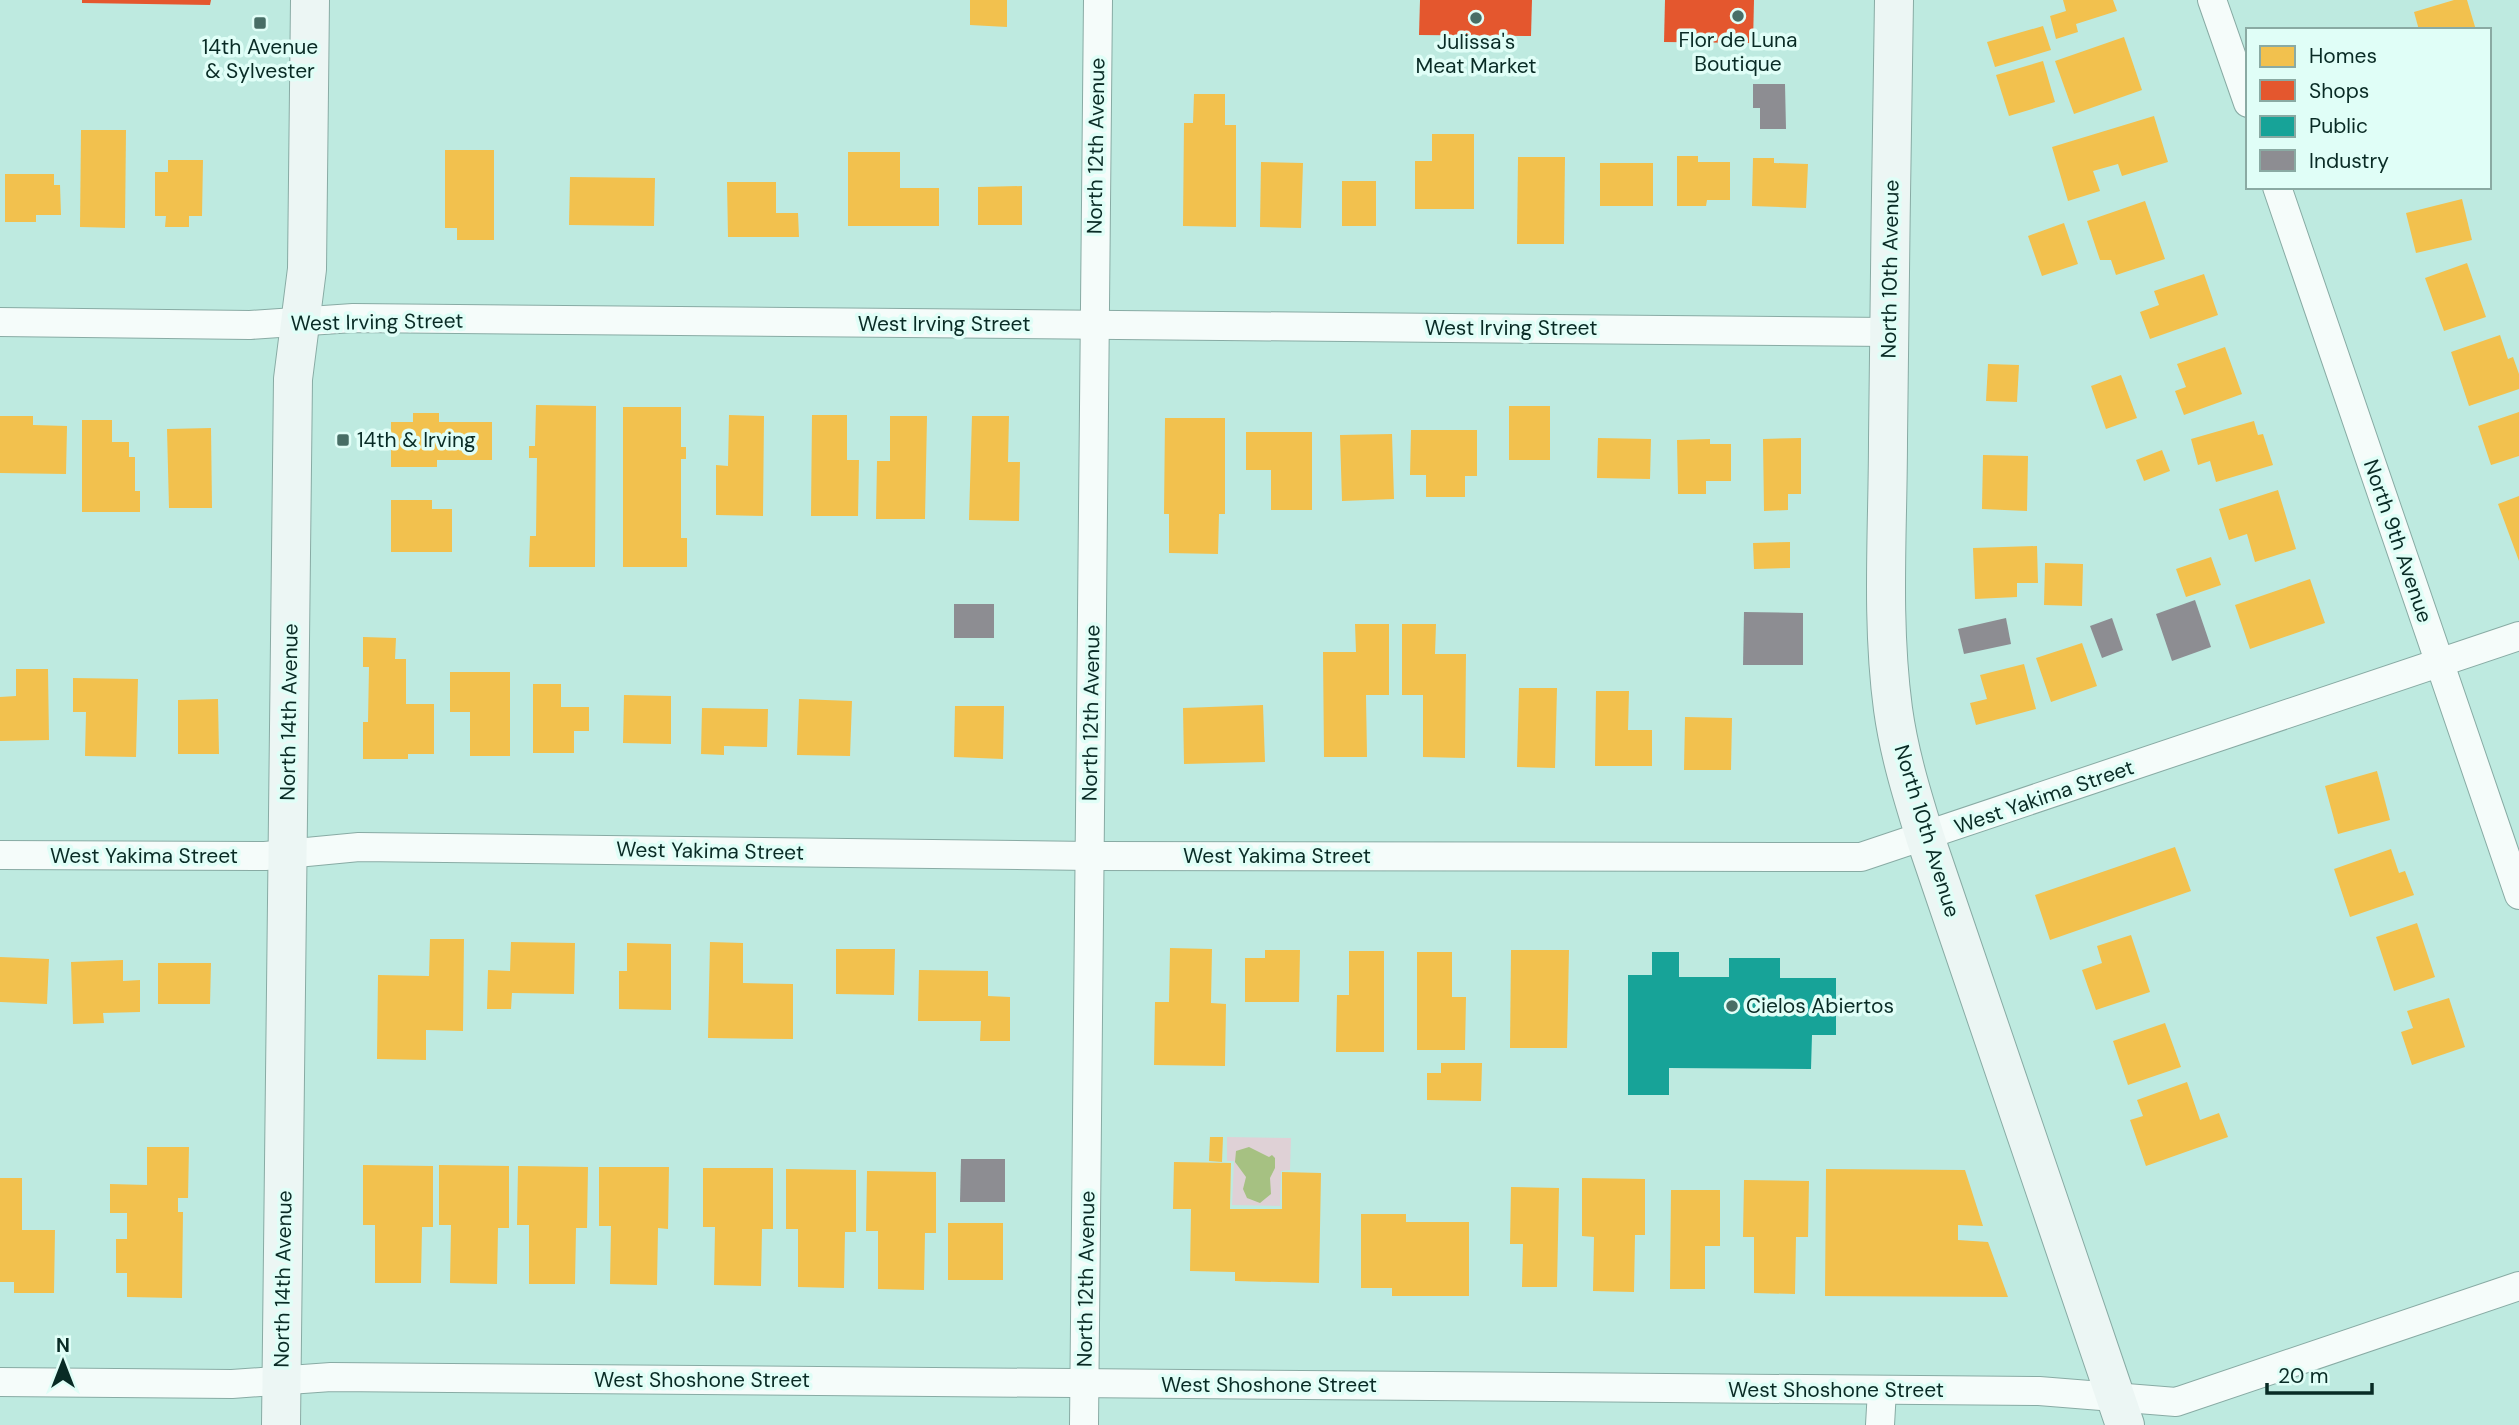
<svg xmlns="http://www.w3.org/2000/svg" width="2519" height="1425" viewBox="0 0 2519 1425" font-family="'DM Sans',sans-serif">
	<style>
		.green { fill: #dfd1d6 }
		.water { fill: #a6c182 }
		.homes { fill: #f2c14e }
		.shops { fill: #e4572e }
		.public { fill: #17a398 }
		.industry { fill: #8d8d92 }
		.lines { fill: none; stroke-linecap: round; stroke-linejoin: round }
		.street-casing { stroke: #88aba4; stroke-width: 30 }
		.secondary-casing { stroke: #88aba4; stroke-width: 40 }
		.street { stroke: #f5fcfa; stroke-width: 28 }
		.secondary { stroke: #ecf6f4; stroke-width: 38 }
		.poi-dot { fill: #486e66; stroke: #e0fef7; stroke-width: 2.5 }
		.labels { text-anchor: middle; stroke-width: 7; stroke-linejoin: round; paint-order: stroke }
		.poi-label { font-size: 21px; fill: #092b25; stroke: #e0fef7 }
		.street-label { font-size: 21px; fill: #092b25; stroke: #e0fef7 }
	</style>
	<rect width="100%" height="100%" fill="#beeae0"/>
	<polygon class="green" points="1227,1137 1291,1138 1290,1170 1281,1171 1280,1206 1232,1205 1234,1161 1227,1161"/>
	<polygon class="water" points="1249,1147 1269,1157 1272,1155 1275,1158 1275,1168 1270,1178 1271,1194 1260,1203 1247,1198 1243,1189 1246,1177 1235,1162 1236,1151"/>
	<g class="homes">
		<polygon points="970,0 1007,0 1007,27 970,25"/>
		<polygon points="2063,0 2113,0 2117,11 2076,24 2078,32 2056,39 2050,16 2066,11"/>
		<polygon points="2454,0 2467,0 2476,30 2419,30 2414,12"/>
		<polygon points="2043,26 2051,50 1995,67 1987,42"/>
		<polygon points="2124,37 2142,90 2074,114 2055,61"/>
		<polygon points="2043,61 2055,102 2009,116 1996,75"/>
		<polygon points="1194,94 1225,94 1225,125 1236,125 1236,227 1183,226 1184,123 1193,123"/>
		<polygon points="2154,116 2168,162 2122,176 2118,164 2093,171 2100,191 2068,201 2052,147"/>
		<polygon points="81,130 126,130 125,228 80,227"/>
		<polygon points="1432,134 1474,134 1474,209 1415,209 1415,161 1432,161"/>
		<polygon points="445,150 494,150 494,240 457,240 457,228 445,228"/>
		<polygon points="848,152 900,152 900,188 939,188 939,226 848,226"/>
		<polygon points="1677,156 1698,156 1698,162 1730,162 1730,200 1707,200 1706,206 1677,206"/>
		<polygon points="1518,157 1565,157 1564,244 1517,244"/>
		<polygon points="1753,158 1774,158 1774,163 1808,164 1806,208 1752,206"/>
		<polygon points="168,160 203,160 202,216 189,216 189,227 165,227 166,216 155,216 155,172 168,172"/>
		<polygon points="1261,162 1303,163 1301,228 1260,227"/>
		<rect x="1600" y="163" width="53" height="43"/>
		<polygon points="5,174 54,174 54,185 60,185 61,215 36,215 36,222 5,222"/>
		<polygon points="570,177 655,178 654,226 569,225"/>
		<rect x="1342" y="181" width="34" height="45"/>
		<polygon points="727,182 776,182 776,213 798,213 799,237 728,237"/>
		<polygon points="1022,186 1022,225 978,225 978,187"/>
		<polygon points="2462,199 2472,240 2416,253 2406,213"/>
		<polygon points="2145,201 2165,259 2116,275 2111,260 2100,260 2087,221"/>
		<polygon points="2064,223 2078,264 2042,276 2028,236"/>
		<polygon points="2467,263 2486,317 2444,331 2425,278"/>
		<polygon points="2204,274 2218,315 2150,339 2140,312 2159,305 2154,291"/>
		<polygon points="2500,335 2508,359 2513,357 2519,374 2519,389 2469,406 2451,352"/>
		<polygon points="2225,347 2242,394 2184,415 2175,391 2186,387 2177,364"/>
		<polygon points="1988,364 2019,365 2017,402 1986,401"/>
		<polygon points="2121,375 2137,418 2106,429 2091,386"/>
		<polygon points="536,405 596,406 595,567 529,567 530,536 536,536 537,458 529,458 529,446 535,446"/>
		<rect x="1509" y="406" width="41" height="54"/>
		<polygon points="623,407 681,407 681,447 686,447 686,459 681,459 681,538 687,538 687,567 623,567"/>
		<polygon points="2519,412 2519,456 2491,465 2478,426"/>
		<polygon points="413,413 439,413 439,422 492,422 492,460 437,460 437,467 391,467 391,422 413,422"/>
		<polygon points="729,415 764,416 763,516 716,515 716,465 728,466"/>
		<polygon points="812,415 847,415 847,460 859,460 858,516 811,516"/>
		<polygon points="0,416 33,416 33,425 67,426 66,474 0,473"/>
		<polygon points="890,416 927,416 925,519 876,519 877,461 890,461"/>
		<polygon points="972,416 1009,416 1008,462 1020,462 1019,521 969,520"/>
		<polygon points="1165,418 1225,418 1225,514 1219,514 1218,554 1169,553 1169,514 1164,514"/>
		<polygon points="82,420 112,420 112,442 129,442 129,457 135,457 135,491 140,491 140,512 82,512"/>
		<polygon points="2254,421 2258,435 2263,434 2273,465 2216,482 2210,461 2198,465 2191,439"/>
		<polygon points="211,428 212,508 169,508 167,429"/>
		<polygon points="1411,430 1477,430 1477,476 1465,476 1465,497 1426,497 1426,475 1410,475"/>
		<polygon points="1246,432 1312,432 1312,510 1271,510 1271,470 1246,470"/>
		<polygon points="1392,434 1394,499 1342,501 1340,435"/>
		<polygon points="1598,438 1651,439 1650,479 1597,478"/>
		<polygon points="1801,438 1801,494 1788,494 1788,510 1764,511 1763,439"/>
		<polygon points="1710,439 1710,444 1731,444 1731,481 1706,481 1706,494 1678,494 1677,440"/>
		<polygon points="2162,450 2170,471 2144,481 2136,460"/>
		<polygon points="1983,455 2028,456 2027,511 1982,509"/>
		<polygon points="2278,490 2296,549 2255,562 2247,534 2229,540 2219,509"/>
		<polygon points="2519,496 2519,561 2498,504"/>
		<polygon points="391,500 432,500 432,509 452,509 452,552 391,552"/>
		<polygon points="1790,542 1790,568 1754,569 1753,543"/>
		<polygon points="2037,546 2038,583 2017,583 2017,597 1975,599 1973,548"/>
		<polygon points="2211,557 2221,585 2186,597 2176,569"/>
		<polygon points="2045,563 2083,564 2082,606 2044,605"/>
		<polygon points="2310,579 2325,623 2250,649 2235,605"/>
		<polygon points="1355,624 1389,624 1389,695 1366,695 1367,757 1324,757 1323,652 1356,652"/>
		<polygon points="1402,624 1436,624 1435,654 1466,654 1465,758 1423,757 1423,695 1402,695"/>
		<polygon points="363,637 396,638 395,659 406,659 406,704 434,704 434,754 408,754 408,759 363,759 363,722 368,722 369,667 363,667"/>
		<polygon points="2082,643 2097,686 2051,702 2036,658"/>
		<polygon points="2024,664 2036,709 1976,725 1970,703 1987,699 1980,675"/>
		<polygon points="16,669 48,669 49,740 0,741 0,697 16,696"/>
		<polygon points="450,672 510,672 510,756 470,756 470,712 450,712"/>
		<polygon points="73,678 138,679 136,757 85,756 86,712 73,712"/>
		<polygon points="533,684 561,684 561,707 589,707 589,731 574,731 574,753 533,753"/>
		<polygon points="1519,688 1557,688 1555,768 1517,767"/>
		<polygon points="1596,691 1629,691 1628,730 1652,730 1652,766 1595,766"/>
		<polygon points="624,695 671,696 671,744 623,743"/>
		<polygon points="218,699 219,754 178,754 178,700"/>
		<polygon points="799,699 852,701 850,756 797,755"/>
		<polygon points="1263,705 1265,762 1184,764 1183,708"/>
		<polygon points="955,706 1004,706 1003,759 954,757"/>
		<polygon points="702,708 768,709 767,747 724,746 724,755 701,754"/>
		<polygon points="1685,717 1732,718 1731,770 1684,770"/>
		<polygon points="2377,771 2390,820 2338,834 2325,786"/>
		<polygon points="2175,847 2191,891 2050,940 2035,895"/>
		<polygon points="2391,849 2399,873 2405,871 2414,895 2350,917 2334,869"/>
		<polygon points="2417,923 2435,977 2394,991 2376,937"/>
		<polygon points="2131,935 2150,992 2096,1010 2082,970 2102,963 2097,946"/>
		<polygon points="430,939 464,939 463,1031 426,1030 426,1060 377,1059 378,975 429,976"/>
		<polygon points="511,942 575,943 574,994 512,993 511,1009 487,1009 488,970 510,971"/>
		<polygon points="710,942 743,943 743,983 793,984 793,1039 708,1038"/>
		<polygon points="627,943 671,944 671,1010 619,1009 619,971 627,971"/>
		<polygon points="1170,948 1212,949 1211,1003 1226,1004 1225,1066 1154,1065 1155,1002 1169,1002"/>
		<polygon points="836,949 895,949 894,995 836,994"/>
		<polygon points="1265,950 1300,950 1299,1002 1245,1002 1245,958 1265,958"/>
		<polygon points="1511,950 1569,950 1567,1048 1510,1048"/>
		<polygon points="1349,951 1384,951 1384,1052 1336,1052 1337,995 1349,995"/>
		<polygon points="1417,952 1452,952 1452,997 1466,997 1465,1050 1417,1050"/>
		<polygon points="0,957 49,959 47,1004 0,1002"/>
		<polygon points="123,960 123,981 140,980 140,1012 103,1013 104,1023 73,1024 71,962"/>
		<polygon points="158,963 211,963 210,1004 158,1004"/>
		<polygon points="919,970 988,971 988,996 1010,997 1010,1041 980,1041 981,1021 918,1021"/>
		<polygon points="2449,998 2465,1047 2412,1065 2401,1032 2413,1028 2407,1011"/>
		<polygon points="2165,1023 2181,1067 2128,1085 2113,1041"/>
		<polygon points="1441,1063 1482,1063 1481,1101 1427,1100 1427,1073 1441,1073"/>
		<polygon points="2187,1082 2200,1120 2219,1113 2228,1137 2146,1166 2130,1120 2143,1116 2137,1100"/>
		<polygon points="1210,1137 1223,1137 1222,1162 1209,1161"/>
		<polygon points="147,1147 189,1147 188,1198 178,1198 178,1212 183,1212 182,1298 127,1297 127,1273 116,1273 116,1239 127,1239 127,1213 110,1213 110,1184 147,1185"/>
		<polygon points="1174,1162 1231,1163 1230,1209 1282,1209 1282,1172 1321,1173 1319,1283 1235,1281 1235,1272 1190,1271 1191,1209 1173,1209"/>
		<polygon points="363,1165 433,1166 433,1227 422,1227 421,1283 375,1283 375,1225 363,1225"/>
		<polygon points="439,1165 509,1166 509,1228 498,1228 497,1284 450,1283 451,1225 439,1225"/>
		<polygon points="518,1166 588,1167 587,1228 576,1228 575,1284 529,1284 529,1225 517,1225"/>
		<polygon points="599,1167 669,1167 668,1229 658,1228 657,1285 610,1284 611,1226 599,1226"/>
		<polygon points="703,1168 773,1168 773,1229 762,1229 761,1286 714,1285 715,1227 703,1227"/>
		<polygon points="786,1169 856,1170 856,1232 845,1232 844,1288 798,1287 798,1229 786,1229"/>
		<polygon points="1826,1169 1965,1170 1983,1226 1958,1225 1958,1240 1988,1242 2008,1297 1825,1296"/>
		<polygon points="867,1171 936,1172 936,1233 925,1233 924,1290 878,1289 878,1231 866,1231"/>
		<polygon points="0,1178 22,1178 22,1230 55,1230 54,1293 14,1293 14,1282 0,1282"/>
		<polygon points="1582,1178 1645,1179 1645,1235 1635,1235 1634,1292 1593,1291 1594,1237 1582,1236"/>
		<polygon points="1744,1180 1809,1181 1808,1237 1796,1237 1795,1294 1754,1293 1754,1237 1743,1237"/>
		<polygon points="1511,1187 1559,1188 1557,1287 1522,1287 1523,1244 1510,1244"/>
		<polygon points="1671,1190 1720,1190 1720,1246 1705,1246 1705,1289 1670,1289"/>
		<polygon points="1361,1214 1406,1214 1406,1222 1469,1222 1469,1296 1392,1296 1392,1288 1361,1288"/>
		<rect x="948" y="1223" width="55" height="57"/>
	</g>
	<g class="shops">
		<polygon points="82,0 211,0 210,5 82,3"/>
		<polygon points="1420,0 1532,0 1531,36 1419,35"/>
		<polygon points="1665,0 1754,0 1753,43 1664,42"/>
	</g>
	<polygon class="public" points="1652,952 1679,952 1679,977 1729,977 1729,958 1780,958 1780,978 1836,978 1836,1035 1812,1035 1811,1069 1669,1068 1669,1095 1628,1095 1628,975 1652,975"/>
	<g class="industry">
		<polygon points="1753,84 1785,84 1786,129 1760,129 1760,108 1753,108"/>
		<polygon points="2195,600 2211,647 2172,661 2156,614"/>
		<rect x="954" y="604" width="40" height="34"/>
		<polygon points="1744,612 1803,613 1803,665 1743,665"/>
		<polygon points="2006,618 2011,644 1964,654 1958,629"/>
		<polygon points="2112,618 2123,650 2102,658 2090,626"/>
		<polygon points="961,1159 1005,1159 1005,1202 960,1202"/>
	</g>
	<g class="lines">
		<defs>
			<g id="street">
				<polyline points="2212,0 2248,103"/>
				<polyline points="2277,187 2519,895"/>
				<polyline points="0,322 250,325 353,318 1888,332"/>
				<polyline points="0,855 265,856 359,847 1090,856 1861,857 2519,636"/>
				<polyline points="0,1382 232,1384 331,1377 2039,1391 2176,1402 2519,1286"/>
				<polyline points="1084,1425 1098,0"/>
				<polyline points="1880,1425 1882,1390"/>
			</g>
			<g id="secondary">
				<path d="M1894,0C1892,146 1889,293 1888,439C1888,528 1881,620 1893,709C1899,753 1912,795 1925,837L2125,1425"/>
				<polyline points="281,1425 293,379 307,269 310,0"/>
			</g>
		</defs>
		<use href="#street" class="street-casing"/>
		<use href="#secondary" class="secondary-casing"/>
		<use href="#street" class="street"/>
		<use href="#secondary" class="secondary"/>
	</g>
	<g class="poi-dot">
		<circle cx="1738" cy="16" r="7"/>
		<circle cx="1476" cy="18" r="7"/>
		<rect x="253" y="16" width="14" height="14" rx="3.5"/>
		<rect x="336" y="433" width="14" height="14" rx="3.5"/>
		<circle cx="1732" cy="1006" r="7"/>
	</g>
	<g class="labels">
		<g class="poi-label">
			<text x="1738" y="47">Flor de Luna<tspan x="1738" dy="24">Boutique</tspan></text>
			<text x="1476" y="49">Julissa's<tspan x="1476" dy="24">Meat Market</tspan></text>
			<text x="260" y="54">14th Avenue<tspan x="260" dy="24">&amp; Sylvester</tspan></text>
			<text x="357" y="447" text-anchor="start">14th &amp; Irving</text>
			<text x="1746" y="1013" text-anchor="start">Cielos Abiertos</text>
		</g>
		<g class="street-label">
			<text transform="translate(1096 146) rotate(-89)" y="7">North 12th Avenue</text>
			<text transform="translate(1890 269) rotate(-89)" y="7">North 10th Avenue</text>
			<text transform="translate(377 322) rotate(-1)" y="7">West Irving Street</text>
			<text x="944" y="331">West Irving Street</text>
			<text x="1511" y="335">West Irving Street</text>
			<text transform="translate(2398 541) rotate(71)" y="7">North 9th Avenue</text>
			<text transform="translate(289 712) rotate(-89)" y="7">North 14th Avenue</text>
			<text transform="translate(1091 713) rotate(-89)" y="7">North 12th Avenue</text>
			<text transform="translate(2044 797) rotate(-19)" y="7">West Yakima Street</text>
			<text transform="translate(1927 831) rotate(73)" y="7">North 10th Avenue</text>
			<text transform="translate(710 851) rotate(1)" y="7">West Yakima Street</text>
			<text x="144" y="863">West Yakima Street</text>
			<text x="1277" y="863">West Yakima Street</text>
			<text transform="translate(283 1279) rotate(-89)" y="7">North 14th Avenue</text>
			<text transform="translate(1086 1279) rotate(-89)" y="7">North 12th Avenue</text>
			<text x="702" y="1387">West Shoshone Street</text>
			<text x="1269" y="1392">West Shoshone Street</text>
			<text x="1836" y="1397">West Shoshone Street</text>
		</g>
	</g>
	<rect x="2246" y="28" width="245" height="161" fill="#e0fef7" stroke="#8aaaa3" stroke-width="2"/>
	<rect x="2260" y="46" width="35" height="21" fill="#f2c14e" stroke="#8aaaa3" stroke-width="2"/>
	<text x="2309" y="63" font-size="21" fill="#092b25">Homes</text>
	<rect x="2260" y="80" width="35" height="21" fill="#e4572e" stroke="#8aaaa3" stroke-width="2"/>
	<text x="2309" y="98" font-size="21" fill="#092b25">Shops</text>
	<rect x="2260" y="116" width="35" height="21" fill="#17a398" stroke="#8aaaa3" stroke-width="2"/>
	<text x="2309" y="133" font-size="21" fill="#092b25">Public</text>
	<rect x="2260" y="150" width="35" height="21" fill="#8d8d92" stroke="#8aaaa3" stroke-width="2"/>
	<text x="2309" y="168" font-size="21" fill="#092b25">Industry</text>
	<g transform="translate(63 1362)" stroke="#e0fef7" stroke-width="5" paint-order="stroke">
	<path d="M0-5L12 26L0 18L-12 26Z" fill="#092b25"/>
	<text y="-10" font-size="19" font-weight="bold" text-anchor="middle" fill="#092b25">N</text>
	</g>
	<path d="M2267 1383v10h105v-10" fill="none" stroke="#092b25" stroke-width="3.5"/>
	<text x="2278" y="1383" font-size="21" fill="#092b25" stroke="#e0fef7" stroke-width="5" paint-order="stroke">20 m</text>
</svg>
